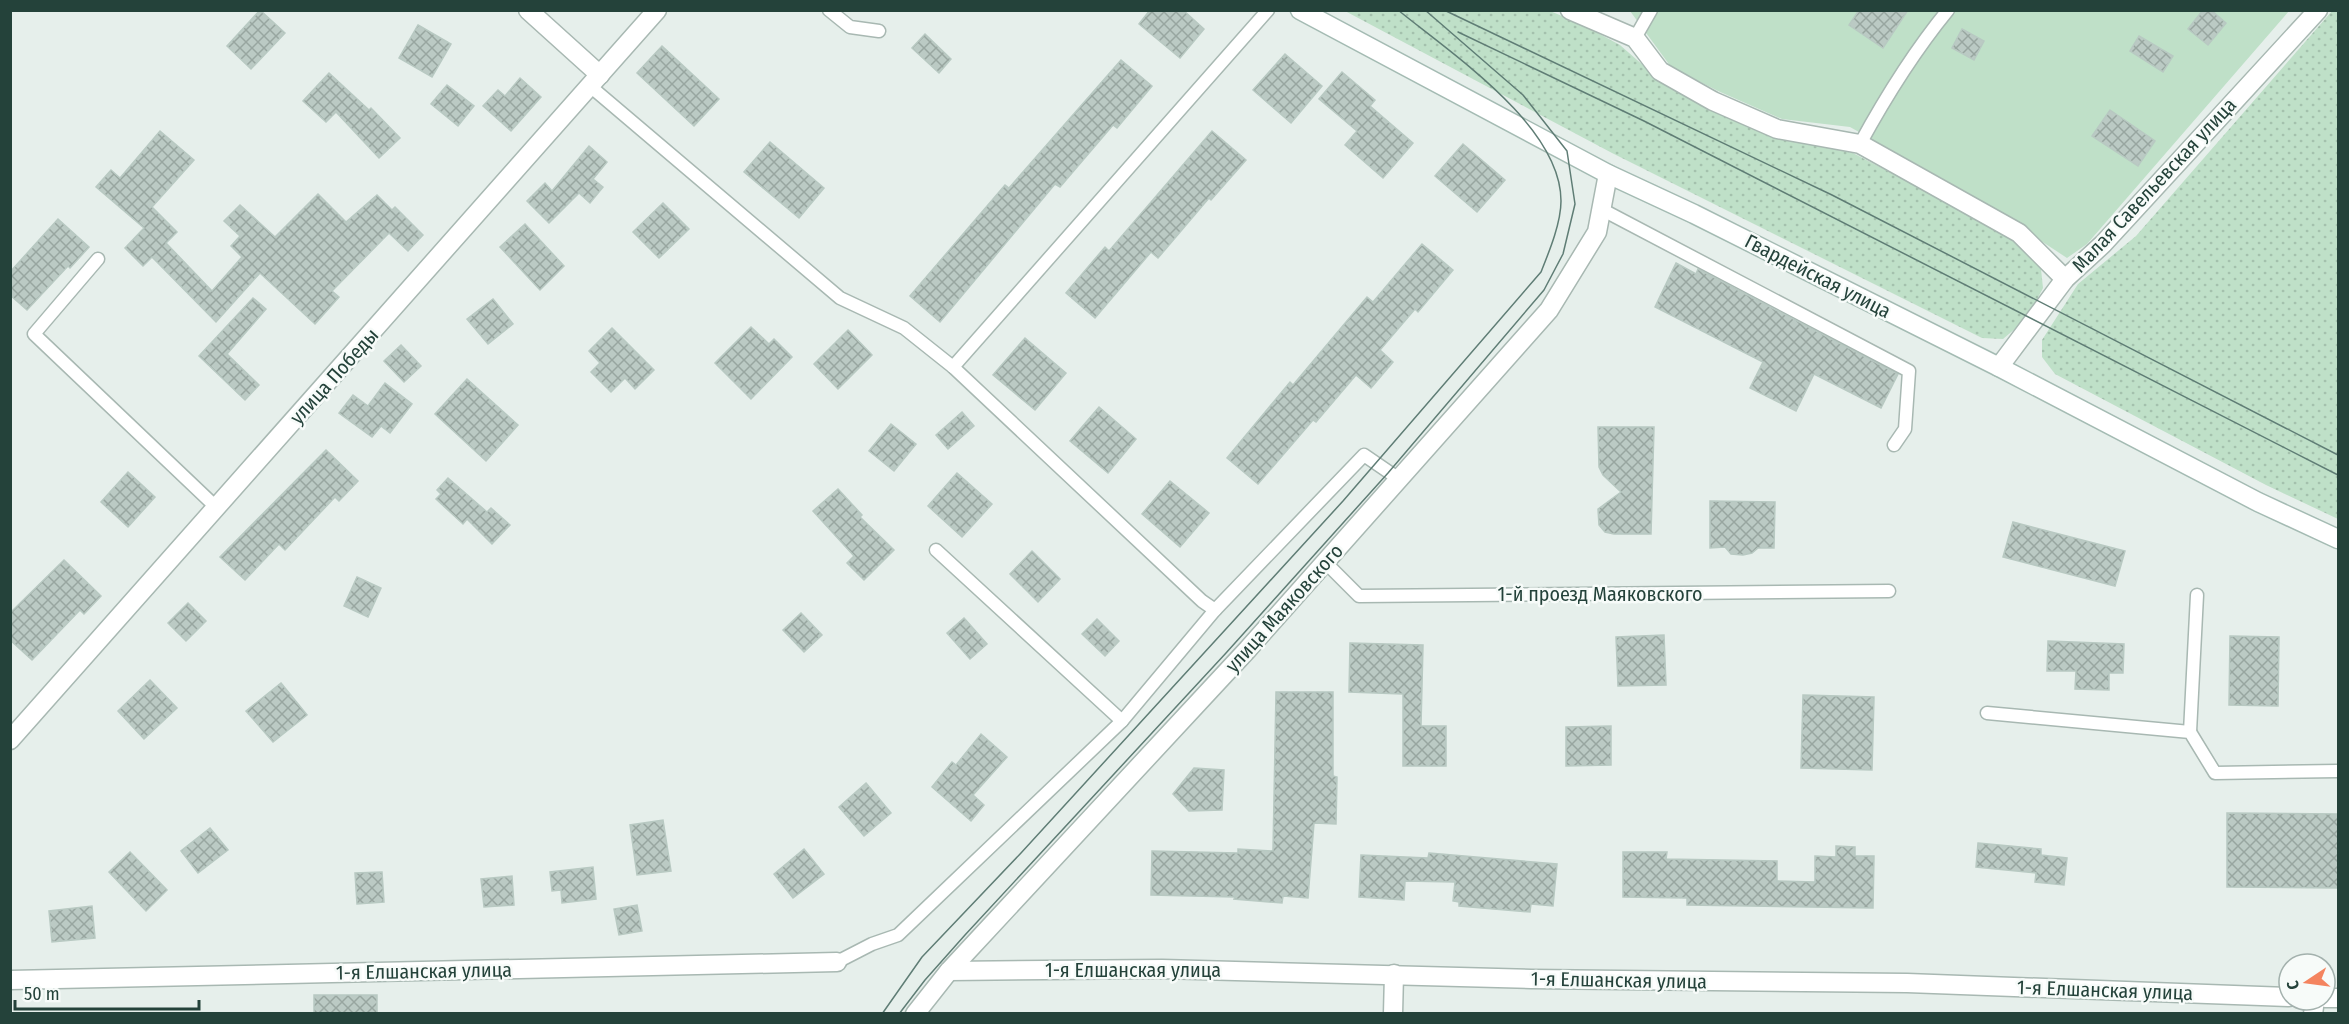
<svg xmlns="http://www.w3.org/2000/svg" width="2349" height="1024" viewBox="0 0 2349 1024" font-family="'Fira Sans Condensed',sans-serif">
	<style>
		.grass { fill: url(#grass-dots) }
		.green { fill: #bfe0c8 }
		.building { fill: url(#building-cross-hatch); stroke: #b8c9c2; stroke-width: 1.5 }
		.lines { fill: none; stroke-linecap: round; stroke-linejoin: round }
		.service-casing { stroke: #a8b8b2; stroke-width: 15 }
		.minor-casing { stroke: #a8b8b2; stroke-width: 21 }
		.secondary-casing { stroke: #a4bbb3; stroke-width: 21 }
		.service { stroke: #fff; stroke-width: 12 }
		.minor { stroke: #fff; stroke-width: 18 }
		.secondary { stroke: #fff; stroke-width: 18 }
		.tram { stroke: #5f7d75; stroke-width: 1.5 }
		.labels { text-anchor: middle; stroke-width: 5; stroke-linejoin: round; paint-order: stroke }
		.street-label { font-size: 20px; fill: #24423a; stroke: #f7fbf9 }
	</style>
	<defs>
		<pattern id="grass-dots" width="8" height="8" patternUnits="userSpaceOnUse" patternTransform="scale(1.5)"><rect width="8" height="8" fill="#bfe0c8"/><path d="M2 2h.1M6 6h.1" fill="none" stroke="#a4c1ad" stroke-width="1.8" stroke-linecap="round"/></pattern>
		<pattern id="building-cross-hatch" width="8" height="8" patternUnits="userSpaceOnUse" patternTransform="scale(1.5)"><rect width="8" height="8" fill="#bbcac4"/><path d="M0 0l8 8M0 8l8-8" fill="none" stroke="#98a6a0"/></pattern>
	</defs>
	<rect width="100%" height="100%" fill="#e6efeb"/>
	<g class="grass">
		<polygon points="1345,11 1550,11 1579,23 1620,45 1669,88 1774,136 1853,153 2004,232 2028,252 2041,269 2043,288 2031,311 2016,328 2003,339 1982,338 1612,153"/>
		<polygon points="2332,11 2338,11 2338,519 2266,485 2055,374 2042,357 2042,340 2078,284 2136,236"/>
	</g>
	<polygon class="green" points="1630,11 2289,11 2087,244 2067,258 1970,194 1850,127 1782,119 1718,91 1671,67"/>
	<g class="building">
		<polygon points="260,10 285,33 251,69 227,46"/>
		<polygon points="1150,10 1183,10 1204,29 1180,58 1139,24"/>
		<polygon points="1859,10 1908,10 1883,48 1849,25"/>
		<polygon points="2203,10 2211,10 2226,23 2208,45 2188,29"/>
		<polygon points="418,25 451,44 432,77 399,58"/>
		<polygon points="1962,29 1984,41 1974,60 1952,48"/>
		<polygon points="925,34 951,59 939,73 912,48"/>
		<polygon points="2139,36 2173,56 2163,72 2130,51"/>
		<polygon points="662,46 719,99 694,126 637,73"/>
		<polygon points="1285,54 1322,86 1291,123 1253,90"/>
		<polygon points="1121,60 1152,86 1117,128 1113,125 1060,187 1055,184 940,322 910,296 1005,185 1009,188"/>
		<polygon points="1342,72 1375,100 1370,106 1413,143 1383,178 1345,145 1357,131 1319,99"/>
		<polygon points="329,73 369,110 371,108 400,138 379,158 336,112 326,122 303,101"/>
		<polygon points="520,78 541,97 511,131 483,106 498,90 505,96"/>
		<polygon points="447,85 474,106 458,126 431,104"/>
		<polygon points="2110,110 2155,141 2138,166 2092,136"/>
		<polygon points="160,131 194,160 152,207 177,232 166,243 212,291 242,257 231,246 240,236 224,221 240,205 275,237 318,194 346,222 377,195 392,210 395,207 423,235 408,251 389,233 332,291 339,297 315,324 260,273 216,322 152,257 143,266 125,248 144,228 96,187 111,170 120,178"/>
		<polygon points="1212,131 1246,160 1211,200 1209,198 1158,258 1151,252 1095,318 1066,293 1105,247 1109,251"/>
		<polygon points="770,142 824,188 799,218 744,172"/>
		<polygon points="1463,144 1505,180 1477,212 1435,176"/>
		<polygon points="589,146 607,162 593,179 603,187 590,203 579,193 549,223 527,201 545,183 552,191"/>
		<polygon points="663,203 689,229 659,258 633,232"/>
		<polygon points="58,219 89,247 70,268 68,266 27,310 10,295 10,272"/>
		<polygon points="525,224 564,266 540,290 500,247"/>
		<polygon points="1422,244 1453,270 1418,312 1415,309 1380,350 1393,362 1371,388 1356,375 1316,422 1313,420 1258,484 1227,458 1290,382 1293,385 1367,297 1373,302"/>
		<polygon points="1676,263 1696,274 1698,269 1898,374 1881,408 1814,374 1796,411 1750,388 1763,362 1655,307"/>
		<polygon points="253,298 266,309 227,354 259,385 245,400 199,356"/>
		<polygon points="493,299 513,324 488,344 467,319"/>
		<polygon points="751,327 769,344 774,339 792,357 751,399 715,363"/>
		<polygon points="612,328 654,370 635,389 625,378 611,392 591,372 600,363 589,351"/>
		<polygon points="848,330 872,355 838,389 814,364"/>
		<polygon points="1025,338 1066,373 1035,410 993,375"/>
		<polygon points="401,345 421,366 404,382 384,361"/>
		<polygon points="467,379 518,425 486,461 435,414"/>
		<polygon points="385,383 412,404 390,433 381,426 372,437 339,413 353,395 368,406"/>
		<polygon points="1099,407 1136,439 1108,473 1070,441"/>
		<polygon points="962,412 974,426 948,449 936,435"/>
		<polygon points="891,424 916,444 894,471 869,451"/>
		<polygon points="1598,427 1654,427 1651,534 1614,534 1605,532 1599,525 1598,509 1621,492 1603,475 1599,467"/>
		<polygon points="326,450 358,481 339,501 335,497 285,550 279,544 245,580 220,557"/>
		<polygon points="128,472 155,497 128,527 101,502"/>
		<polygon points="957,473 992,504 962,537 928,506"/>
		<polygon points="448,478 487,512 491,508 510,525 492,544 467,519 463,524 436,499 441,494 437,490"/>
		<polygon points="1170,481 1209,513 1180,547 1142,514"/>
		<polygon points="838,489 862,515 860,517 894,550 864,580 847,563 854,556 813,511"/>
		<polygon points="1710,501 1775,502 1774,548 1758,548 1752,553 1743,555 1731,554 1725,547 1710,548"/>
		<polygon points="2013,522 2125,551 2115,586 2003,557"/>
		<polygon points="1032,551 1060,579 1038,602 1010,574"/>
		<polygon points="64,560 101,596 84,614 80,610 32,660 10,640 10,613"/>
		<polygon points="357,577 381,588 368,617 344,606"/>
		<polygon points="188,603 206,621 186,641 168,623"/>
		<polygon points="801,613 822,635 804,652 783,630"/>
		<polygon points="964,618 987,644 970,659 947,633"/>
		<polygon points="1097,619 1119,641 1105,656 1082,634"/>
		<polygon points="1664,635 1666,685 1618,686 1616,637"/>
		<polygon points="2230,636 2279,637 2278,706 2229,705"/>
		<polygon points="2048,641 2124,644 2123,673 2109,673 2109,690 2075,689 2076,671 2047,671"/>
		<polygon points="1350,643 1423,645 1421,726 1446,726 1446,766 1403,766 1403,694 1349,692"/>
		<polygon points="150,680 177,708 144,739 118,711"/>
		<polygon points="281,683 307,715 273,742 246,711"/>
		<polygon points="1276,692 1333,692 1333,776 1337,777 1336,824 1314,823 1308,898 1283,896 1282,903 1234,899 1235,897 1151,895 1152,851 1238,853 1238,849 1273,851"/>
		<polygon points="1803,695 1874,697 1872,770 1801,768"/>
		<polygon points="1611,726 1611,765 1566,766 1566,727"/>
		<polygon points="981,734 1007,757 973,795 984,805 971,821 932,787 952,762 956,765"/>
		<polygon points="1194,768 1224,770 1222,810 1189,811 1173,794"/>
		<polygon points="866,783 891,813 864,836 839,807"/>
		<polygon points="2227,813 2338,814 2338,888 2227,887"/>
		<polygon points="663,820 671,871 637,875 630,825"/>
		<polygon points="210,828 228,850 198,873 181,851"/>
		<polygon points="1978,843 2041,849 2041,855 2067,858 2064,885 2035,882 2036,873 1976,867"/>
		<polygon points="1836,846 1855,847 1855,856 1874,856 1873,908 1687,905 1687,898 1623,897 1623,852 1667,852 1666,859 1777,861 1777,881 1815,882 1815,856 1836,857"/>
		<polygon points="804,849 824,874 793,898 774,874"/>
		<polygon points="130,852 167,890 146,911 109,872"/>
		<polygon points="1429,853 1557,864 1553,906 1531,904 1530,912 1459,906 1459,902 1453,901 1455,882 1405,881 1404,900 1359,897 1361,855 1428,858"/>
		<polygon points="593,867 596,899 562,903 561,890 552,891 550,872"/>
		<polygon points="382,872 384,902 357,904 355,873"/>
		<polygon points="512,876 514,905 484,907 481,879"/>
		<polygon points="637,905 642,931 619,935 614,909"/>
		<polygon points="92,906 95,938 52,942 49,911"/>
		<rect x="314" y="995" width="63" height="19"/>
	</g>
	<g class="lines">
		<defs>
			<g id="service">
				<polyline points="829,10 850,27 879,31"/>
				<polyline points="1635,38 1651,10"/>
				<polyline points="590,86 840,298 904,328 953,367 1202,601 1215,610"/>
				<path d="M1860,144C1884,100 1916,49 1948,10"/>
				<polyline points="1601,209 1909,371 1905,429 1894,445"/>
				<polyline points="98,259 34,334 217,508"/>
				<polyline points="953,367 1268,10"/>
				<polyline points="936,550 1122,721"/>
				<polyline points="1325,562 1359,596 1889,591"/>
				<polyline points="1987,713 2190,732 2215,773 2338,771"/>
				<polyline points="2190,732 2197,595"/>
				<polyline points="837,962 872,944 898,935 1122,721 1215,610 1364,455 1399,479"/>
			</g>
			<g id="minor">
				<polyline points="528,10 600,75"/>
				<polyline points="1570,10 1635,38 1660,71 1713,101 1777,129 1860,144 2019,233 2065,279"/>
				<polyline points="1999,367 2065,279 2103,244 2318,10"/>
				<polyline points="10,740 657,10"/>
				<polyline points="949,971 1162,969 1531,979 1907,983 2289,997"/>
				<polyline points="10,980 837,962"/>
				<polyline points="2325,998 2338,998"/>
				<polyline points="915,1014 949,971 1248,649 1549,310 1597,232 1608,174"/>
				<polyline points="1393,1014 1394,974"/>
				<polyline points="2313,1014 2315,1000"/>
			</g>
			<polyline id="secondary" points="1300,10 1608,174 1694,214 1999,367 2258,502 2338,539"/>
		</defs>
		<use href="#service" class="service-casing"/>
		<use href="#minor" class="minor-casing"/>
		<use href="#secondary" class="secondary-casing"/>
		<use href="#service" class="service"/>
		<use href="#minor" class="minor"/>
		<use href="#secondary" class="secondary"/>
		<g class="tram">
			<polyline points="1444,10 1832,195 2338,455"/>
			<polyline points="1458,32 1644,121 2338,475"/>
			<path d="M882,1014L922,957L1021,853L1343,501L1541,272C1549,252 1561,223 1561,201C1561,126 1452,54 1398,10"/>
			<polyline points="899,1014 925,980 965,935 1226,653 1388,473 1544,290 1563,254 1575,204 1567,151 1523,95 1425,10"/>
		</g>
	</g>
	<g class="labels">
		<g class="street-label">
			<text transform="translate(2154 185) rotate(-47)" y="7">Малая Савельевская улица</text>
			<text transform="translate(1818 276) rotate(27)" y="7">Гвардейская улица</text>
			<text transform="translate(334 376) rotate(-48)" y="7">улица Победы</text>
			<text x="1600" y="601">1-й проезд Маяковского</text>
			<text transform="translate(1284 608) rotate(-48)" y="7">улица Маяковского</text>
			<text x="1133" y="977">1-я Елшанская улица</text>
			<text transform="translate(424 971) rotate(-1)" y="7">1-я Елшанская улица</text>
			<text transform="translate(1619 980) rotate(1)" y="7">1-я Елшанская улица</text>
			<text transform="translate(2105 990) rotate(2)" y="7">1-я Елшанская улица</text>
		</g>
	</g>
	<rect width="2349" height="1024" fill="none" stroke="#24423a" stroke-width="24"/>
	<g transform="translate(2307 982) rotate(257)"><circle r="28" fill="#f7fbf9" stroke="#a3b1ad" stroke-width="1.5"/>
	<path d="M0-4.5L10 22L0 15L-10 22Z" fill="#f4845f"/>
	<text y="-9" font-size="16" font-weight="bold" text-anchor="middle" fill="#24423a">С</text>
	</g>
	<path d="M15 1000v9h184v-9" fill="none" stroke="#24423a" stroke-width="3"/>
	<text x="24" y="1000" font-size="18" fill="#24423a" stroke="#f7fbf9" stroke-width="4.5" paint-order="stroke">50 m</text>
</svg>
